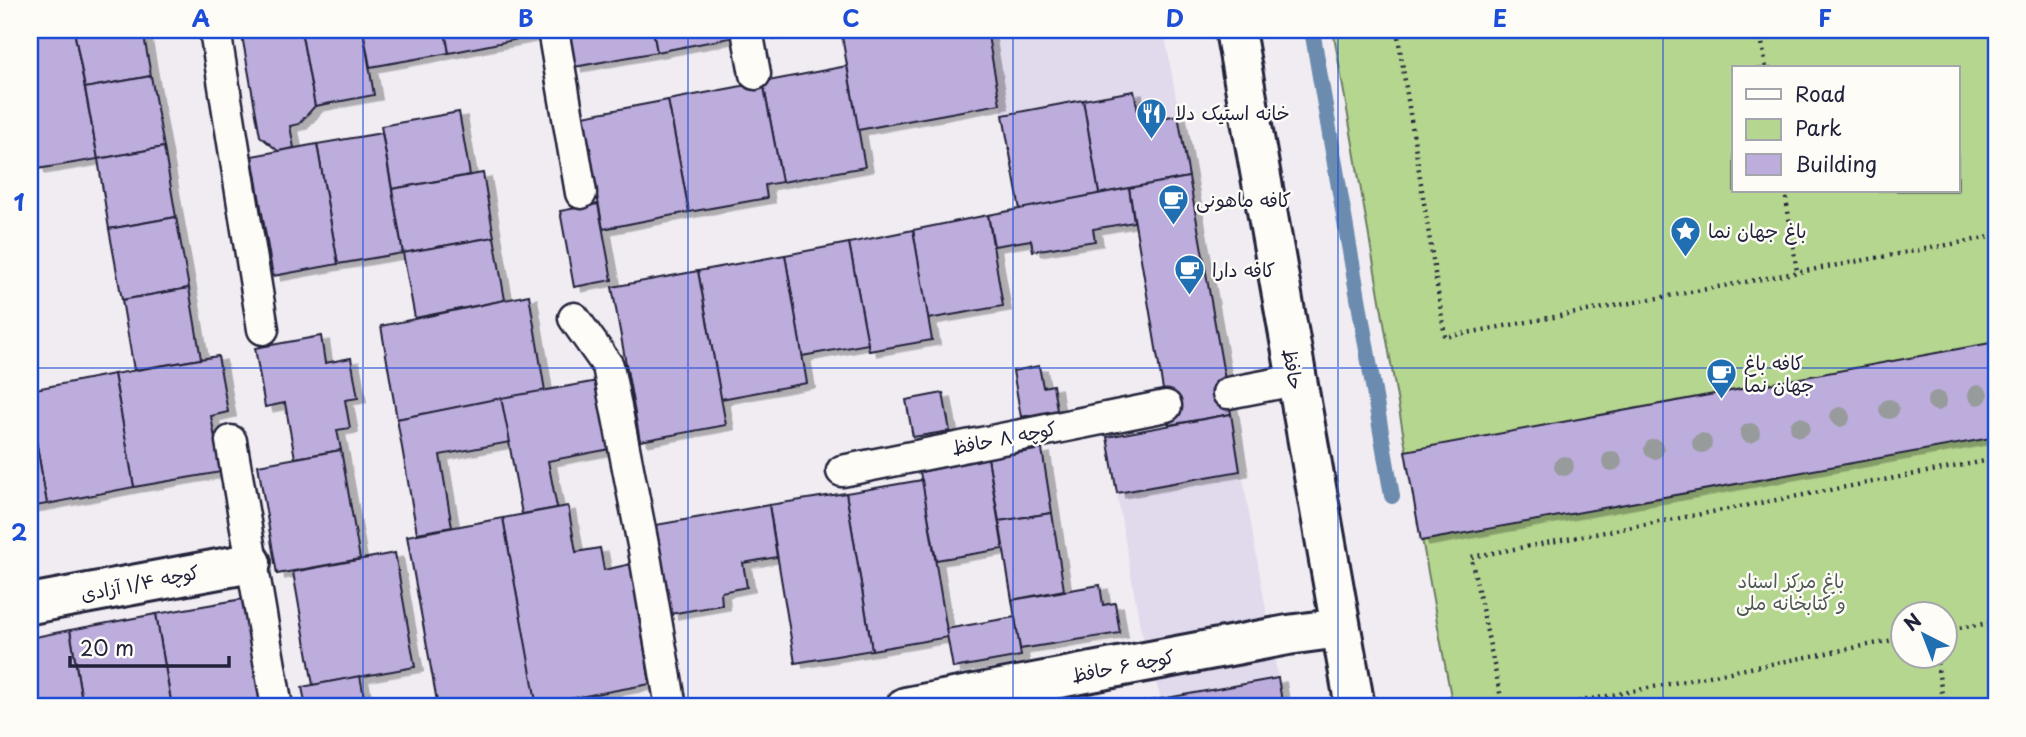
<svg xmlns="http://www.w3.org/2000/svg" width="2026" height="737" viewBox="0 0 2026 737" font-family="'Playpen Sans','Playpen Sans Arabic',sans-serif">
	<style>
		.built { fill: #e1d9ec }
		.green { fill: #b5d68f; stroke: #6c7c65; stroke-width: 2; fill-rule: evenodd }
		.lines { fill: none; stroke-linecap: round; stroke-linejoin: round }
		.stream { stroke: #6c8caf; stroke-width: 16 }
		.building { fill: #bdaddd; stroke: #22223b; stroke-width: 2; filter: url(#shadow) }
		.lane-casing { stroke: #22223b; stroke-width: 35 }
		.street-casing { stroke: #22223b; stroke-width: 44 }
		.secondary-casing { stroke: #22223b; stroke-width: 44 }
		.path { stroke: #22223b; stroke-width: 4.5; stroke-dasharray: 2 5; stroke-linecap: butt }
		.lane { stroke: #fdfcf7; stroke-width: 30 }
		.street { stroke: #fdfcf7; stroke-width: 38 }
		.secondary { stroke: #fdfcf7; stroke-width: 38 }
		.tree { fill: #979b9b }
		.grid { fill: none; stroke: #1d4ed8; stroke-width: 2; stroke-opacity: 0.55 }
		.labels { text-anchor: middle; stroke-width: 5; stroke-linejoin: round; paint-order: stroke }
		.poi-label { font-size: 19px; fill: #22223b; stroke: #fdfcf7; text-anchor: start }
		.street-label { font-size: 19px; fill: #22223b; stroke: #fdfcf7 }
		.park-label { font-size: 19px; fill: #4e5854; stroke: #fdfcf7 }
		.neatline { fill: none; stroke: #1d4ed8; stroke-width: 2.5 }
		.grid-label { font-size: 23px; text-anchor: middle; font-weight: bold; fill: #1d4ed8 }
	</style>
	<defs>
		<filter id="shadow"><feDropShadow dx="8" dy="4.5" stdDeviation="0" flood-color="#0004"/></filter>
	</defs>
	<rect width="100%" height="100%" fill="#f0ecf2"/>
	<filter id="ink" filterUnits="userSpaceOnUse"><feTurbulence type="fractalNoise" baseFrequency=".0143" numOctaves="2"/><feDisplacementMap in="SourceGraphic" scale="14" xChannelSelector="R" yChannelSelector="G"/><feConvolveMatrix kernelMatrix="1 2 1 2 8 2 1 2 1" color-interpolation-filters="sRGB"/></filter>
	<g filter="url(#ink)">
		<polygon class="built" points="987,30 1164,30 1283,707 1163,707 1140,626 1107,437 1169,425 1129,188 1020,210"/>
		<path class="green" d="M1333,30H1996V707H1453C1410,482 1373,256 1333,30ZM1734,68H1958V191H1734ZM1904,614H1946V656H1904Z"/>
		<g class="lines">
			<polyline class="stream" points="1312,30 1392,496"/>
		</g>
		<g class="building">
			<polygon points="30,30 74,30 98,159 37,169 33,147 30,147"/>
			<polygon points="74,30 143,30 151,76 85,88"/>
			<polygon points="241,30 301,30 315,106 299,124 290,126 294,148 278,151 260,136"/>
			<polygon points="301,30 363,30 374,95 315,106"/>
			<polygon points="363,30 445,30 449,53 370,67"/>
			<polygon points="445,30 528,30 529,37 449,53"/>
			<polygon points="568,30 653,30 657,52 574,67"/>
			<polygon points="653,30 734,30 735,37 657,52"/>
			<polygon points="766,30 795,30 767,35"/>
			<polygon points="841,30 987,30 1000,104 858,130"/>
			<polygon points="847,66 865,167 782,182 763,82"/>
			<polygon points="151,76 164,147 98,159 85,88"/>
			<polygon points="763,82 782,182 765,185 767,198 689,212 668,100"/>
			<polygon points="1134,91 1140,122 1178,115 1189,177 1099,194 1083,100"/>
			<polygon points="668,100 689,212 603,229 583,116"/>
			<polygon points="1083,100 1099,194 1020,210 1003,115"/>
			<polygon points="459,112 470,175 392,189 381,126"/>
			<polygon points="382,133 403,253 338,264 317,144"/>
			<polygon points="317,144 338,264 273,276 252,156"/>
			<polygon points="164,147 176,217 109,229 98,159"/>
			<polygon points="483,173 494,237 403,253 392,189"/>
			<polygon points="1189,177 1231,414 1169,425 1129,188"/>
			<polygon points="1129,188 1134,222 1093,229 1095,241 1033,251 1031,240 994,246 988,215"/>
			<polygon points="598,204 612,280 574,287 560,211"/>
			<polygon points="988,215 1003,306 928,319 913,230"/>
			<polygon points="176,217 189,288 122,300 109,229"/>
			<polygon points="913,230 932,340 869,351 849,243"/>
			<polygon points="494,237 505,300 415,318 403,253"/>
			<polygon points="849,243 868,344 802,356 785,255"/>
			<polygon points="785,255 807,383 721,399 698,271"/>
			<polygon points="698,271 726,425 640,441 612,287"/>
			<polygon points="189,288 201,359 134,370 122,300"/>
			<polygon points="529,295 545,391 397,419 381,326"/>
			<polygon points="321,336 325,363 351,358 358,398 345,400 350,428 337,430 341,450 295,458 285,403 265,407 255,348"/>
			<polygon points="1996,342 1996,437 1421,541 1405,451"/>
			<polygon points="218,356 228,412 211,416 221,472 134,487 114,374"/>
			<polygon points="1039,366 1043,387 1053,385 1057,410 1021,417 1013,371"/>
			<polygon points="114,374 134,487 47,504 30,405 30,390"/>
			<polygon points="598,381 610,449 548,461 557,508 522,514 501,398"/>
			<polygon points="943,393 950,431 913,437 906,400"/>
			<polygon points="501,398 510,442 440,455 452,527 417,533 397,419"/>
			<polygon points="30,405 47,504 30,507"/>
			<polygon points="1231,414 1240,471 1117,493 1107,437"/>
			<polygon points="1042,449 1052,513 999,521 988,458"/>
			<polygon points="341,450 360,559 277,574 258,465"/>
			<polygon points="988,458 1003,549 936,560 920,472"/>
			<polygon points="922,480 948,637 872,650 846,493"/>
			<polygon points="846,493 872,650 795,663 769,505"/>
			<polygon points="769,505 777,557 743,563 747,587 721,592 722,605 670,614 656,525"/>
			<polygon points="568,506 576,552 600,548 604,570 631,564 650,684 536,705 503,518"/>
			<polygon points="1052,513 1064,590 1012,600 999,521"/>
			<polygon points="503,518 537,707 438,707 407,536"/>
			<polygon points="395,553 415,667 313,685 293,572"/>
			<polygon points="1100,585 1103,605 1115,603 1120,633 1020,649 1012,600"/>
			<polygon points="243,599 263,707 172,707 156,614"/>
			<polygon points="156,614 172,707 83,707 70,630"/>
			<polygon points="1015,617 1021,656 953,668 946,629"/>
			<polygon points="70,630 83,707 30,707 30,638"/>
			<polygon points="360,676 366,707 306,707 302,687"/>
			<polygon points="1278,678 1283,707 1163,707 1161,699"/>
			<polygon points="1161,699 1163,707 1114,707"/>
		</g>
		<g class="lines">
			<defs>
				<g id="lane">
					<polyline points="215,30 263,329"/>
					<polyline points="553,30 581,193"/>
					<polyline points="747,30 755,74"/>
					<polyline points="574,318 608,366 644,550 671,707"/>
					<polyline points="1228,393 1295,380"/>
					<polyline points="231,441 277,707"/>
					<polyline points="842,471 1166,406"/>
				</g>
				<g id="street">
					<polyline points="30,604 251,563"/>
					<polyline points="906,707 1288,635 1340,628"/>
				</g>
				<polyline id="secondary" points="1235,30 1355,707"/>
			</defs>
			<use href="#lane" class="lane-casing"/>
			<use href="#street" class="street-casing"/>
			<use href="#secondary" class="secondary-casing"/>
			<g class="path">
				<polyline points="1397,30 1445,337 1996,236"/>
				<polyline points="1760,30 1766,68"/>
				<polyline points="1785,191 1797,272"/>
				<polyline points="1946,630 1996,622"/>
				<polyline points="1936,656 1944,707"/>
				<polyline points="1503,707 1471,557 1996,459"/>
				<polyline points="1551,707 1904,638"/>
			</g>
			<use href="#lane" class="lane"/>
			<use href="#street" class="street"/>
			<use href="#secondary" class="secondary"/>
		</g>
		<g class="tree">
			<circle cx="1978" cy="395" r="10"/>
			<circle cx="1937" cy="401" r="10"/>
			<circle cx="1889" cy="409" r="10"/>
			<circle cx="1840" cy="417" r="10"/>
			<circle cx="1800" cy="427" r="10"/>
			<circle cx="1750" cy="433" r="10"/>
			<circle cx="1702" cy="443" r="10"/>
			<circle cx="1654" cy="449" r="10"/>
			<circle cx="1612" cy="461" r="10"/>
			<circle cx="1564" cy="466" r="10"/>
		</g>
	</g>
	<path class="grid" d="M363,30V707M688,30V707M1013,30V707M1338,30V707M1663,30V707M30,368H1996"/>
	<defs>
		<symbol id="restaurant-pin" viewBox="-11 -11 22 30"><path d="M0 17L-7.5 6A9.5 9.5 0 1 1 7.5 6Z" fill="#1f6fb2" stroke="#fdfcf7"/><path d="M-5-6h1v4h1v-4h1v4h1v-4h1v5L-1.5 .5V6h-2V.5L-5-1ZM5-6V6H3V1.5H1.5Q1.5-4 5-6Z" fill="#fff"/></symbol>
		<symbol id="cafe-pin" viewBox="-11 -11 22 30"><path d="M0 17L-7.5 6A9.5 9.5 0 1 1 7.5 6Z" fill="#1f6fb2" stroke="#fdfcf7"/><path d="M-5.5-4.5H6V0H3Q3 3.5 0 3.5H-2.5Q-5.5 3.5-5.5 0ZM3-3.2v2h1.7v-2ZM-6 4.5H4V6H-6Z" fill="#fff"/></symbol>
		<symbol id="sight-pin" viewBox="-11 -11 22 30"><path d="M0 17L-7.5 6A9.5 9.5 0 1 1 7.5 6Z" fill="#1f6fb2" stroke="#fdfcf7"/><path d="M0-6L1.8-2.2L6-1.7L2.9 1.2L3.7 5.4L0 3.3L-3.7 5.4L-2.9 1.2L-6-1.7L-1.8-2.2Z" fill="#fff"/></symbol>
	</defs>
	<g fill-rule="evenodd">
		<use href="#restaurant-pin" x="1134" y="96" width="35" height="47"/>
		<use href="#cafe-pin" x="1156" y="182" width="35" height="47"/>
		<use href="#sight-pin" x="1668" y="214" width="35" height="47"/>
		<use href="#cafe-pin" x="1172" y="252" width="35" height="47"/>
		<use href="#cafe-pin" x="1704" y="356" width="35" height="47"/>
	</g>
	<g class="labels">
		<g class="poi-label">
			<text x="1175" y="120">خانه استیک دلا</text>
			<text x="1196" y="207">کافه ماهونی</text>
			<text x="1708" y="238">باغ جهان نما</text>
			<text x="1212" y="277">کافه دارا</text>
			<text x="1744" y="370">کافه باغ<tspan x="1744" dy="22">جهان نما</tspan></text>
		</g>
		<g class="street-label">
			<text transform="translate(1293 369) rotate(80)" y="7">حافظ</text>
			<text transform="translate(1004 438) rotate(-11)" y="7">کوچه ۸ حافظ</text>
			<text transform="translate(140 583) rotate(-11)" y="7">کوچه ۱/۴ آزادی</text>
			<text transform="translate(1123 666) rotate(-11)" y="7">کوچه ۶ حافظ</text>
		</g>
		<g class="park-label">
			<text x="1791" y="588">باغ مرکز اسناد<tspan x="1791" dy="22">و کتابخانه ملی</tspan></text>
		</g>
	</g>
	<rect width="2026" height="737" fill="none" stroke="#fdfcf7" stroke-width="77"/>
	<rect x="1732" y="66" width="228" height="126" fill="#fdfcf7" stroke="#a5a5ac" stroke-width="2"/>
	<rect x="1746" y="89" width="35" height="10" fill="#fdfcf7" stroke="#a5a5ac" stroke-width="2"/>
	<text x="1795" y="102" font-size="21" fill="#22223b">Road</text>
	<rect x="1746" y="119" width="35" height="21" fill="#b5d68f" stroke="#a5a5ac" stroke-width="2"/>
	<text x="1795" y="136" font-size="21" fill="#22223b">Park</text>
	<rect x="1746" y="154" width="35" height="21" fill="#bdaddd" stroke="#a5a5ac" stroke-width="2"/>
	<text x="1795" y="172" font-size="21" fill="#22223b">Building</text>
	<g transform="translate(1924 635) rotate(318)"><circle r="33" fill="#fdfcf7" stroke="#a5a5ac" stroke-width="2"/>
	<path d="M0-5L12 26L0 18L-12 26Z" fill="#1f6fb2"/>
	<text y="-10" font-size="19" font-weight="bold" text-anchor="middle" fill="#22223b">N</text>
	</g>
	<path d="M70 656v10h159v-10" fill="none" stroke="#22223b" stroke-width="3.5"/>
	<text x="80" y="656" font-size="21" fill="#22223b" stroke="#fdfcf7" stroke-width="5" paint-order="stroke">20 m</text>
	<rect x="38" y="38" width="1950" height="660" class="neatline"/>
	<g class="grid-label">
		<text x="201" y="27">A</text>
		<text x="526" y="27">B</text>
		<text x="851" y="27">C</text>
		<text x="1175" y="27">D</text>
		<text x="1500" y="27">E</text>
		<text x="1825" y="27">F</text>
		<text x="19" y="211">1</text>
		<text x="19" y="541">2</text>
	</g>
</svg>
